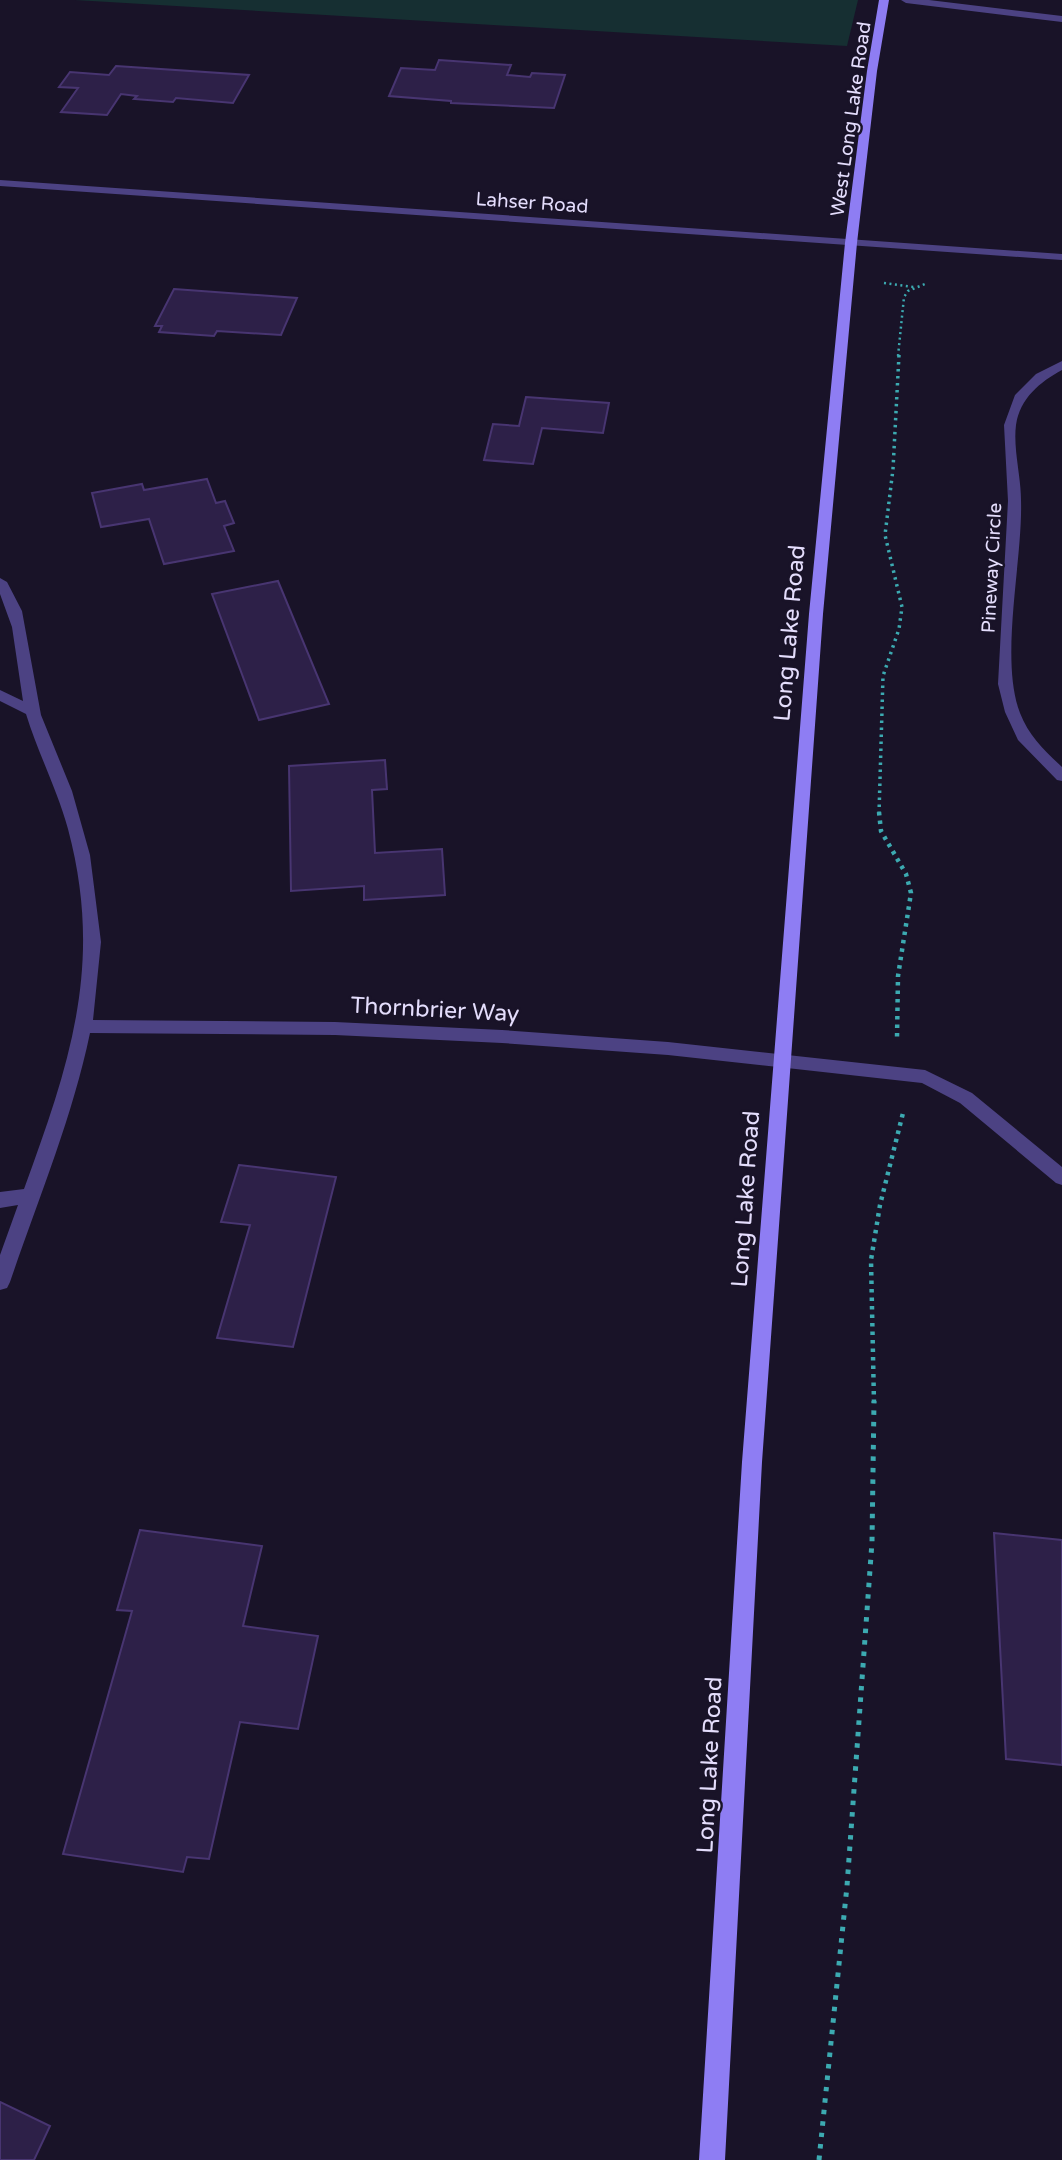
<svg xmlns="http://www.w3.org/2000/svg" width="1062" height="2160" viewBox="0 0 1062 2160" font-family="'Varela Round',sans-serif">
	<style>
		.green { fill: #162f32 }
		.building { fill: #2d2048; stroke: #483571; stroke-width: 2 }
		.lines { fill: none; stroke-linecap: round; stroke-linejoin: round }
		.path-far3 { stroke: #3caab1; stroke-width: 2.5; stroke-dasharray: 2 3.5; stroke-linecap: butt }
		.path-far2 { stroke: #3caab1; stroke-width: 3.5; stroke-dasharray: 2.5 4.5; stroke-linecap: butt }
		.path-far1 { stroke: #3caab1; stroke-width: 4.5; stroke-dasharray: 3.5 5; stroke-linecap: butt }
		.path { stroke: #3caab1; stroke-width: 5; stroke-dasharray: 4.5 7; stroke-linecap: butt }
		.minor { fill: #4c4283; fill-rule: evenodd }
		.tertiary { fill: #4c4283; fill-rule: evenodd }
		.secondary { fill: #8e7df3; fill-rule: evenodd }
		.labels { text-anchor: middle; stroke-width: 5; stroke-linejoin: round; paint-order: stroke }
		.far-street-label { font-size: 19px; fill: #e4ddfc; stroke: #191328 }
		.street-label { font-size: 23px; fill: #e4ddfc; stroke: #191328 }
	</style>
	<rect width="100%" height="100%" fill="#191328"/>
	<polygon class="green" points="75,0 858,0 847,46"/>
	<g class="building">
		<polygon points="439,60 511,65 507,75 530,77 532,73 565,75 554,108 451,103 451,101 389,96 401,68 435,70"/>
		<polygon points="116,66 249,75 233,103 176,98 173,102 134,99 137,96 121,94 107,115 61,112 78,88 59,87 70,72 109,75"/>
		<polygon points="174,289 297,298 281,335 217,331 214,336 159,332 162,326 155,326"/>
		<polygon points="526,397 609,403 603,433 542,428 533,464 484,460 493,424 519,426"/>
		<polygon points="207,479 216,503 225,501 234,523 224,526 234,551 164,564 149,519 101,527 92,493 142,484 144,490"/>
		<polygon points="278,581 329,704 259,720 212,594"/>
		<polygon points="385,760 387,789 372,790 375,853 442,849 445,895 364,900 364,886 291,891 289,766"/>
		<polygon points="239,1165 336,1177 293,1347 217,1338 250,1225 221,1222"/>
		<polygon points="140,1530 262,1546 243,1626 318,1636 298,1729 240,1722 209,1859 187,1857 183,1872 63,1854 132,1611 117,1610"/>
		<polygon points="994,1533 1062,1540 1062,1765 1006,1759"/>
		<polygon points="0,2102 50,2126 34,2160 0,2160"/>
	</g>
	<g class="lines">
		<g class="path-far3">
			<polyline points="884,283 914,287"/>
			<polyline points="898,356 904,297 908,291 925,284"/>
		</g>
		<polyline class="path-far2" points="879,814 883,676 899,629 902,607 885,535 893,469 899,355"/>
		<g class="path-far1">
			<polyline points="879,812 881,831 906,874 911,893 898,976 897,1038"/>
			<polyline points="874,1403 871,1260 880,1205 903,1113"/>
		</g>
		<polyline class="path" points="819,2160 847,1886 872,1542 874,1401"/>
		<g class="minor">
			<polygon points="901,0 929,0 1062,16 1062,22 906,3"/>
			<path d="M1062,361V370C1040,382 1020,398 1016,425C1013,449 1021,476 1021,500C1023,561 999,658 1020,713C1029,736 1044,750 1062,767V781L1057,780L1018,740L1005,712L998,684L1008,501L1004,425L1015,395L1036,374Z"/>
			<path d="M0,578L7,582L22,611L41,715L72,791L90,855L101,942L93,1020L335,1022L502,1030L668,1042L925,1070L972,1093L1062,1167V1185L1056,1183L960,1103L922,1083L668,1055L502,1043L335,1035L90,1033C72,1119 38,1200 10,1282L7,1288L0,1290V1255L18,1205L0,1208V1192L24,1189C70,1063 104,964 68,829C57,789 38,753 26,714L0,701V690L23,701L12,627L0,594Z"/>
		</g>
		<polygon class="tertiary" points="0,180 1062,254 1062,260 0,186"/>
		<polygon class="secondary" points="879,0 889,0 877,71 857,243 823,614 762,1462 725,2160 699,2160 742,1462 809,614 845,243 867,71"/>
	</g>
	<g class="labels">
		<g class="far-street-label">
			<text transform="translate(850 119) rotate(-82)" y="7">West Long Lake Road</text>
			<text transform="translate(532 202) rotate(4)" y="7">Lahser Road</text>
			<text transform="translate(991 568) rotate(-87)" y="7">Pineway Circle</text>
		</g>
		<g class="street-label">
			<text transform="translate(789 633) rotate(-85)" y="8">Long Lake Road</text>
			<text transform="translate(435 1009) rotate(3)" y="8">Thornbrier Way</text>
			<text transform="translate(745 1199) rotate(-86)" y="8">Long Lake Road</text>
			<text transform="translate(709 1765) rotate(-87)" y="8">Long Lake Road</text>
		</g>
	</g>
</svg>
